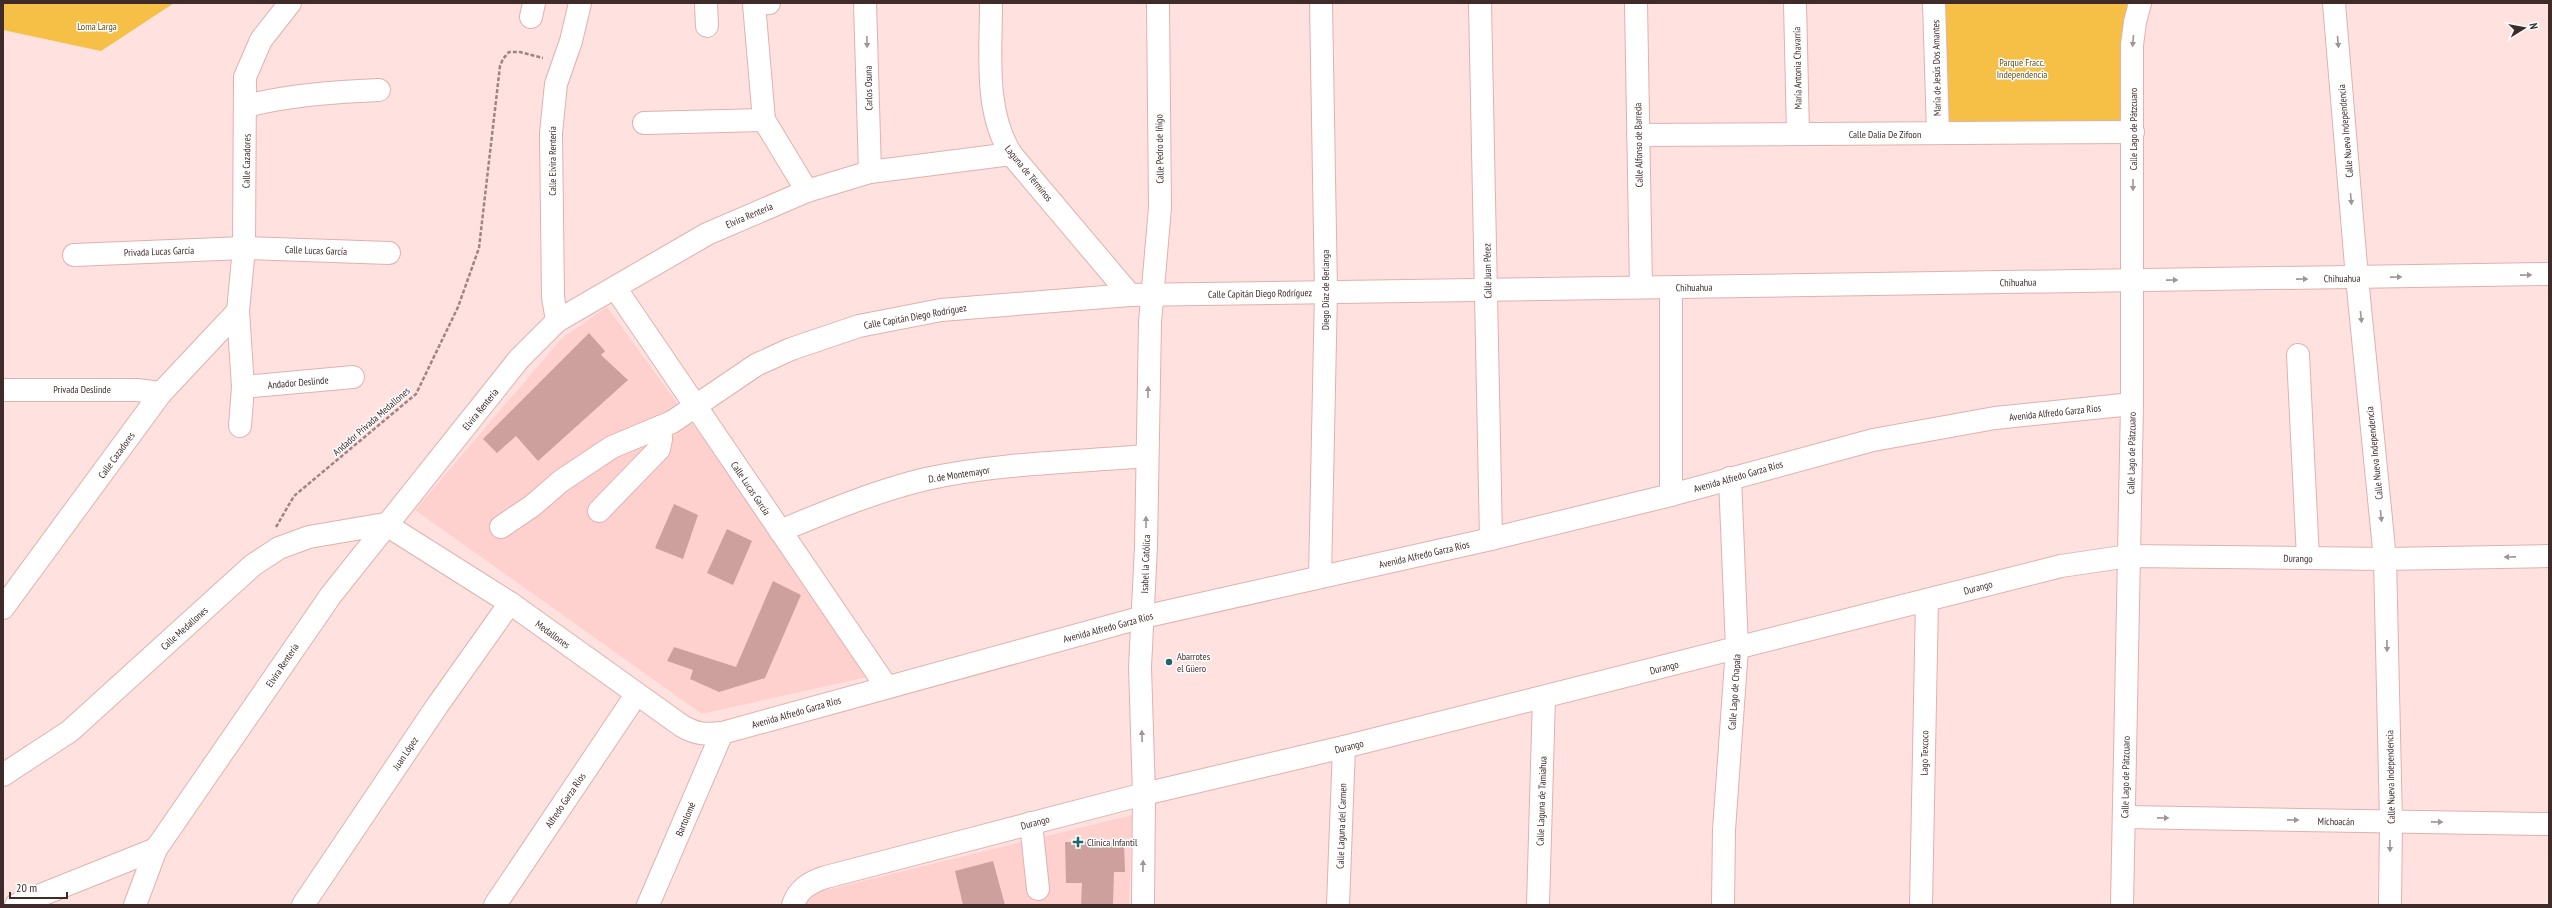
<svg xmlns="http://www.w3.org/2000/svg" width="2552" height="908" viewBox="0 0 2552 908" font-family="'PT Sans Narrow',sans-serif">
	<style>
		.built { fill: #ffd1ce }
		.green { fill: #f6bf46 }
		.building { fill: #cea09d }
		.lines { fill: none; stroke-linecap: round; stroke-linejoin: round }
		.minor-casing { stroke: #e0b1ad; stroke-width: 24 }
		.path { stroke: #9d8583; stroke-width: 2.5; stroke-dasharray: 4 2; stroke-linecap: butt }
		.minor { stroke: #fff; stroke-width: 22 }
		.oneway { fill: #9e9594 }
		.poi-dot { fill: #1a676e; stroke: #fff; stroke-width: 1.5 }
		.labels { text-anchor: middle; stroke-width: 3; stroke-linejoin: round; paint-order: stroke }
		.park-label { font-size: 10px; fill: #614a17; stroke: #fff }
		.street-label { font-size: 10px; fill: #3e2b2a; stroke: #fff }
		.poi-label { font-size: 10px; fill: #3e2b2a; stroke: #fff; text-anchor: start }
	</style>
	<rect width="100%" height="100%" fill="#ffe1df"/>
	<g class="built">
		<polygon points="607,307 876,675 702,714 415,510 562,338"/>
		<polygon points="1132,815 1129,905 804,905 814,893"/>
	</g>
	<g class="green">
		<polygon points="3,3 174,3 101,51 3,30"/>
		<polygon points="1934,3 2127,3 2133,132 1938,133"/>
	</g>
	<g class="building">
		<polygon points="589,333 605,351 601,355 628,380 538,461 516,436 497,453 483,439"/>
		<polygon points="674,504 698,515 683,559 655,548"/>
		<polygon points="727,529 752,541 733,585 707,573"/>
		<polygon points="773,581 801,595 765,678 719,692 690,679 693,670 667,661 674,647 736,667"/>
		<polygon points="1065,842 1124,843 1125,872 1114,872 1113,905 1081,905 1082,883 1066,883"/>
		<polygon points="993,861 1005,905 963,905 955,871"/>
	</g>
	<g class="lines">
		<defs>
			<g id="minor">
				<polyline points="706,3 707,26"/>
				<polyline points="769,3 754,4 764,120 807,191"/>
				<polyline points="865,3 870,172"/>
				<path d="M991,3C991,52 984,111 1011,154L1130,295L2549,274"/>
				<polyline points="1480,3 1491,539"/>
				<polyline points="1636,3 1641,287"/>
				<polyline points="1795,3 1798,134"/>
				<polyline points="1934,3 1938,133"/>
				<polyline points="2334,3 2357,278 2385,559 2391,822 2390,905"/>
				<polyline points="531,17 534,3"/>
				<path d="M246,106C290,95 334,92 379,90"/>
				<polyline points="644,123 764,120"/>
				<polyline points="1638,135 2133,132"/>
				<polyline points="74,255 244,248 389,253"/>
				<polyline points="1671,288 1671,495"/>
				<polyline points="616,289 886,686"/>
				<polyline points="557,321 553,297 551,133 556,84 571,41 580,3"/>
				<polyline points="2298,355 2308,558"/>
				<polyline points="243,387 353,377"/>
				<polyline points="3,390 137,390 161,393"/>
				<polyline points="240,426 243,387 238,311 244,248 245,77 261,40 290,3"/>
				<polyline points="599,511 659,449 661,439 660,427"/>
				<polyline points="501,527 532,506 561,481 612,447 672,422 756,365 791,349 859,326 941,310 1130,295"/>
				<path d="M780,531C828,511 876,491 926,479C998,463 1074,462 1147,456"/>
				<polyline points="1320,577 1326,292 1321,3"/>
				<polyline points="3,608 161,393 238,311"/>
				<path d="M3,775L70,731L253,565L279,548L309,537L385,524L510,603L682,726C696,734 706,735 722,733L1143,617L1491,539L1671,495L1873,440L1995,418L2132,404"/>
				<polyline points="2124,817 2549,824"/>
				<polyline points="1031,823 1038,889"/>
				<polyline points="16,905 156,849"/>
				<polyline points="135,905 156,849 331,595 519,359 557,321 707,234 807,191 870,172 1011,154"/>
				<polyline points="303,905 437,706 510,603"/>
				<polyline points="495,905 636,695"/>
				<polyline points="648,905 722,733"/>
				<path d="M793,905C798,889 810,882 826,877L1144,794L1344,747L2061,566L2129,556L2385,559L2549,556"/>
				<polyline points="1143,905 1144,794 1140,667 1146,547 1150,322 1160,208 1158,3"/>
				<polyline points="1338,905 1344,747"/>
				<polyline points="1538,905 1544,697"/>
				<polyline points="1723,905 1724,830 1737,648 1730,478"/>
				<polyline points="1921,905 1927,600"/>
				<polyline points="2122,905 2132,404 2132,45 2135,22 2140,3"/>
			</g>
		</defs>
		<use href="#minor" class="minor-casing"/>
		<polyline class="path" points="276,527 294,496 416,394 458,307 479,248 500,66 503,59 509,52 520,52 543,58"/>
		<use href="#minor" class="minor"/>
	</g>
	<defs><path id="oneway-solid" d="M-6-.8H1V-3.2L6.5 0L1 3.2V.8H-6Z"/></defs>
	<g class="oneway">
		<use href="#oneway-solid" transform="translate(2133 41) rotate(95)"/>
		<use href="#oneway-solid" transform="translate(867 42) rotate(89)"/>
		<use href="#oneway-solid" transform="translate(2338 42) rotate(85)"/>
		<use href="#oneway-solid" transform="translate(2133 185) rotate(90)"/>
		<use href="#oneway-solid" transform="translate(2351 199) rotate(85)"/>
		<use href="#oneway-solid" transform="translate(2526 275) rotate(-1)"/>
		<use href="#oneway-solid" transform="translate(2396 277) rotate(-1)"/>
		<use href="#oneway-solid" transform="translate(2302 279) rotate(-1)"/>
		<use href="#oneway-solid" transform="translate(2172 280) rotate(-1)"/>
		<use href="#oneway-solid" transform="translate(2361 317) rotate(84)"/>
		<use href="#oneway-solid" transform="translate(1148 392) rotate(-89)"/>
		<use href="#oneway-solid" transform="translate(2381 516) rotate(84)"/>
		<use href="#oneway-solid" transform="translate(1146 522) rotate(-90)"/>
		<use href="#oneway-solid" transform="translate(2510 557) rotate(179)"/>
		<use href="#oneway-solid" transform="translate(2387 646) rotate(89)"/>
		<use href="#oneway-solid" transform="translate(1142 736) rotate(-92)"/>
		<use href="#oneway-solid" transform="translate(2163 818) rotate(1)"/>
		<use href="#oneway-solid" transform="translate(2293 820) rotate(1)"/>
		<use href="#oneway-solid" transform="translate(2437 822) rotate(1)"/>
		<use href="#oneway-solid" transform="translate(2390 846) rotate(90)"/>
		<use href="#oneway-solid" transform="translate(1143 866) rotate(-89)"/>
	</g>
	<g class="poi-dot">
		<circle cx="1169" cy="662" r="4"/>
		<path d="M1076 836h4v4h4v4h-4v4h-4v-4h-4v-4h4z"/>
	</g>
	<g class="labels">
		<g class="park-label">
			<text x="97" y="30">Loma Larga</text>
			<text x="2022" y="66">Parque Fracc.<tspan x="2022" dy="12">Independencia</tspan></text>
		</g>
		<g class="street-label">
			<text transform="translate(1797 68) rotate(-91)" y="4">María Antonia Chavarría</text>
			<text transform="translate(1936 68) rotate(-91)" y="4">María de Jesús Dos Amantes</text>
			<text transform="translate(868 88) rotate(-91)" y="4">Carlos Osuna</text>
			<text transform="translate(2133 129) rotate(-90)" y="4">Calle Lago de Pátzcuaro</text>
			<text transform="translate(2345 131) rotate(-95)" y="4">Calle Nueva Independencia</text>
			<text x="1885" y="138">Calle Dalia De Zifoon</text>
			<text transform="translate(1638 145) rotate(-91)" y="4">Calle Alfonso de Barreda</text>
			<text transform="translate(1159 149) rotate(-91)" y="4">Calle Pedro de Iñigo</text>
			<text transform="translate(246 161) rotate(-89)" y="4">Calle Cazadores</text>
			<text transform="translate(552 161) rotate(-90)" y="4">Calle Elvira Rentería</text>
			<text transform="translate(1029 173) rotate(51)" y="4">Laguna de Términos</text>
			<text transform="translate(749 215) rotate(-23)" y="4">Elvira Rentería</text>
			<text transform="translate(316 250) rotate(2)" y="4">Calle Lucas García</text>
			<text transform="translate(159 251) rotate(-2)" y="4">Privada Lucas García</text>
			<text transform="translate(1487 271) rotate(-91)" y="4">Calle Juan Pérez</text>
			<text transform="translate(2342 278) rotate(-1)" y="4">Chihuahua</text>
			<text transform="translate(2018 282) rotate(-1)" y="4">Chihuahua</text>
			<text transform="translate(1694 287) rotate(-1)" y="4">Chihuahua</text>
			<text transform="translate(1325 290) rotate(-90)" y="4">Diego Díaz de Berlanga</text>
			<text transform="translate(1260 293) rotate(-1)" y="4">Calle Capitán Diego Rodríguez</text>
			<text transform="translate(915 316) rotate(-10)" y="4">Calle Capitán Diego Rodríguez</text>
			<text transform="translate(298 382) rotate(-5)" y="4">Andador Deslinde</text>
			<text x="82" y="393">Privada Deslinde</text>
			<text transform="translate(480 409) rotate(-51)" y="4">Elvira Rentería</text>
			<text transform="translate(2055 412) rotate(-6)" y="4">Avenida Alfredo Garza Ríos</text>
			<text transform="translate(371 421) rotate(-41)" y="4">Andador Privada Medallones</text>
			<text transform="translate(2131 453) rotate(-89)" y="4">Calle Lago de Pátzcuaro</text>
			<text transform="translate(2374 453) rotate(-96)" y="4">Calle Nueva Independencia</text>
			<text transform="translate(116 455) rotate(-54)" y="4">Calle Cazadores</text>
			<text transform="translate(959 474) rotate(-9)" y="4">D. de Montemayor</text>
			<text transform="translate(1738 476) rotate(-16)" y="4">Avenida Alfredo Garza Ríos</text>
			<text transform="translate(751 488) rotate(56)" y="4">Calle Lucas García</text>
			<text transform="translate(1424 554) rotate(-13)" y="4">Avenida Alfredo Garza Ríos</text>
			<text transform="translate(2298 558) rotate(1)" y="4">Durango</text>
			<text transform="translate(1145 564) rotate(-88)" y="4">Isabel la Católica</text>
			<text transform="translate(1978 587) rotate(-15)" y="4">Durango</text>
			<text transform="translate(1108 627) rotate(-15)" y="4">Avenida Alfredo Garza Ríos</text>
			<text transform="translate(184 628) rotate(-42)" y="4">Calle Medallones</text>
			<text transform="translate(553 634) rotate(36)" y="4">Medallones</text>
			<text transform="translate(282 665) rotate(-56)" y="4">Elvira Rentería</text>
			<text transform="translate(1664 667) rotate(-14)" y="4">Durango</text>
			<text transform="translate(1734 692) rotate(-86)" y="4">Calle Lago de Chapala</text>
			<text transform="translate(796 712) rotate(-16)" y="4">Avenida Alfredo Garza Ríos</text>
			<text transform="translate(1349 746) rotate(-14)" y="4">Durango</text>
			<text transform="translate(405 753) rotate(-56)" y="4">Juan López</text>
			<text transform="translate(1924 753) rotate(-89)" y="4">Lago Texcoco</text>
			<text transform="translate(2125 777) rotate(-89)" y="4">Calle Lago de Pátzcuaro</text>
			<text transform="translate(2390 777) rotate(-91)" y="4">Calle Nueva Independencia</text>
			<text transform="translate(565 800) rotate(-56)" y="4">Alfredo Garza Ríos</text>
			<text transform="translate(1541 801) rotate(-88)" y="4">Calle Laguna de Tamiahua</text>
			<text transform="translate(685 819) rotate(-67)" y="4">Bartolomé</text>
			<text transform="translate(2336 821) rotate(1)" y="4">Michoacán</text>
			<text transform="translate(1035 822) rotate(-15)" y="4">Durango</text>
			<text transform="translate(1341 826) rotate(-88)" y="4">Calle Laguna del Carmen</text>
		</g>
		<g class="poi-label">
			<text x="1177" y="660">Abarrotes<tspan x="1177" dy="12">el Güero</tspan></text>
			<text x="1087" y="846">Clinica Infantil</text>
		</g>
	</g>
	<rect width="2552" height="908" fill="none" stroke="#3e2b2a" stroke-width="8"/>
	<g transform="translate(2524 28) rotate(79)" stroke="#ffffff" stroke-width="3" paint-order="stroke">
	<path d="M0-3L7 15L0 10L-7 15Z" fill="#3e2b2a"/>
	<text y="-6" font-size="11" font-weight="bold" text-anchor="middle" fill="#3e2b2a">N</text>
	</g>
	<path d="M10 892v6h57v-6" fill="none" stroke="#3e2b2a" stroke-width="2"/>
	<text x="16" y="892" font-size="12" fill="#3e2b2a" stroke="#ffffff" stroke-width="3" paint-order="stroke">20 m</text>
</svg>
